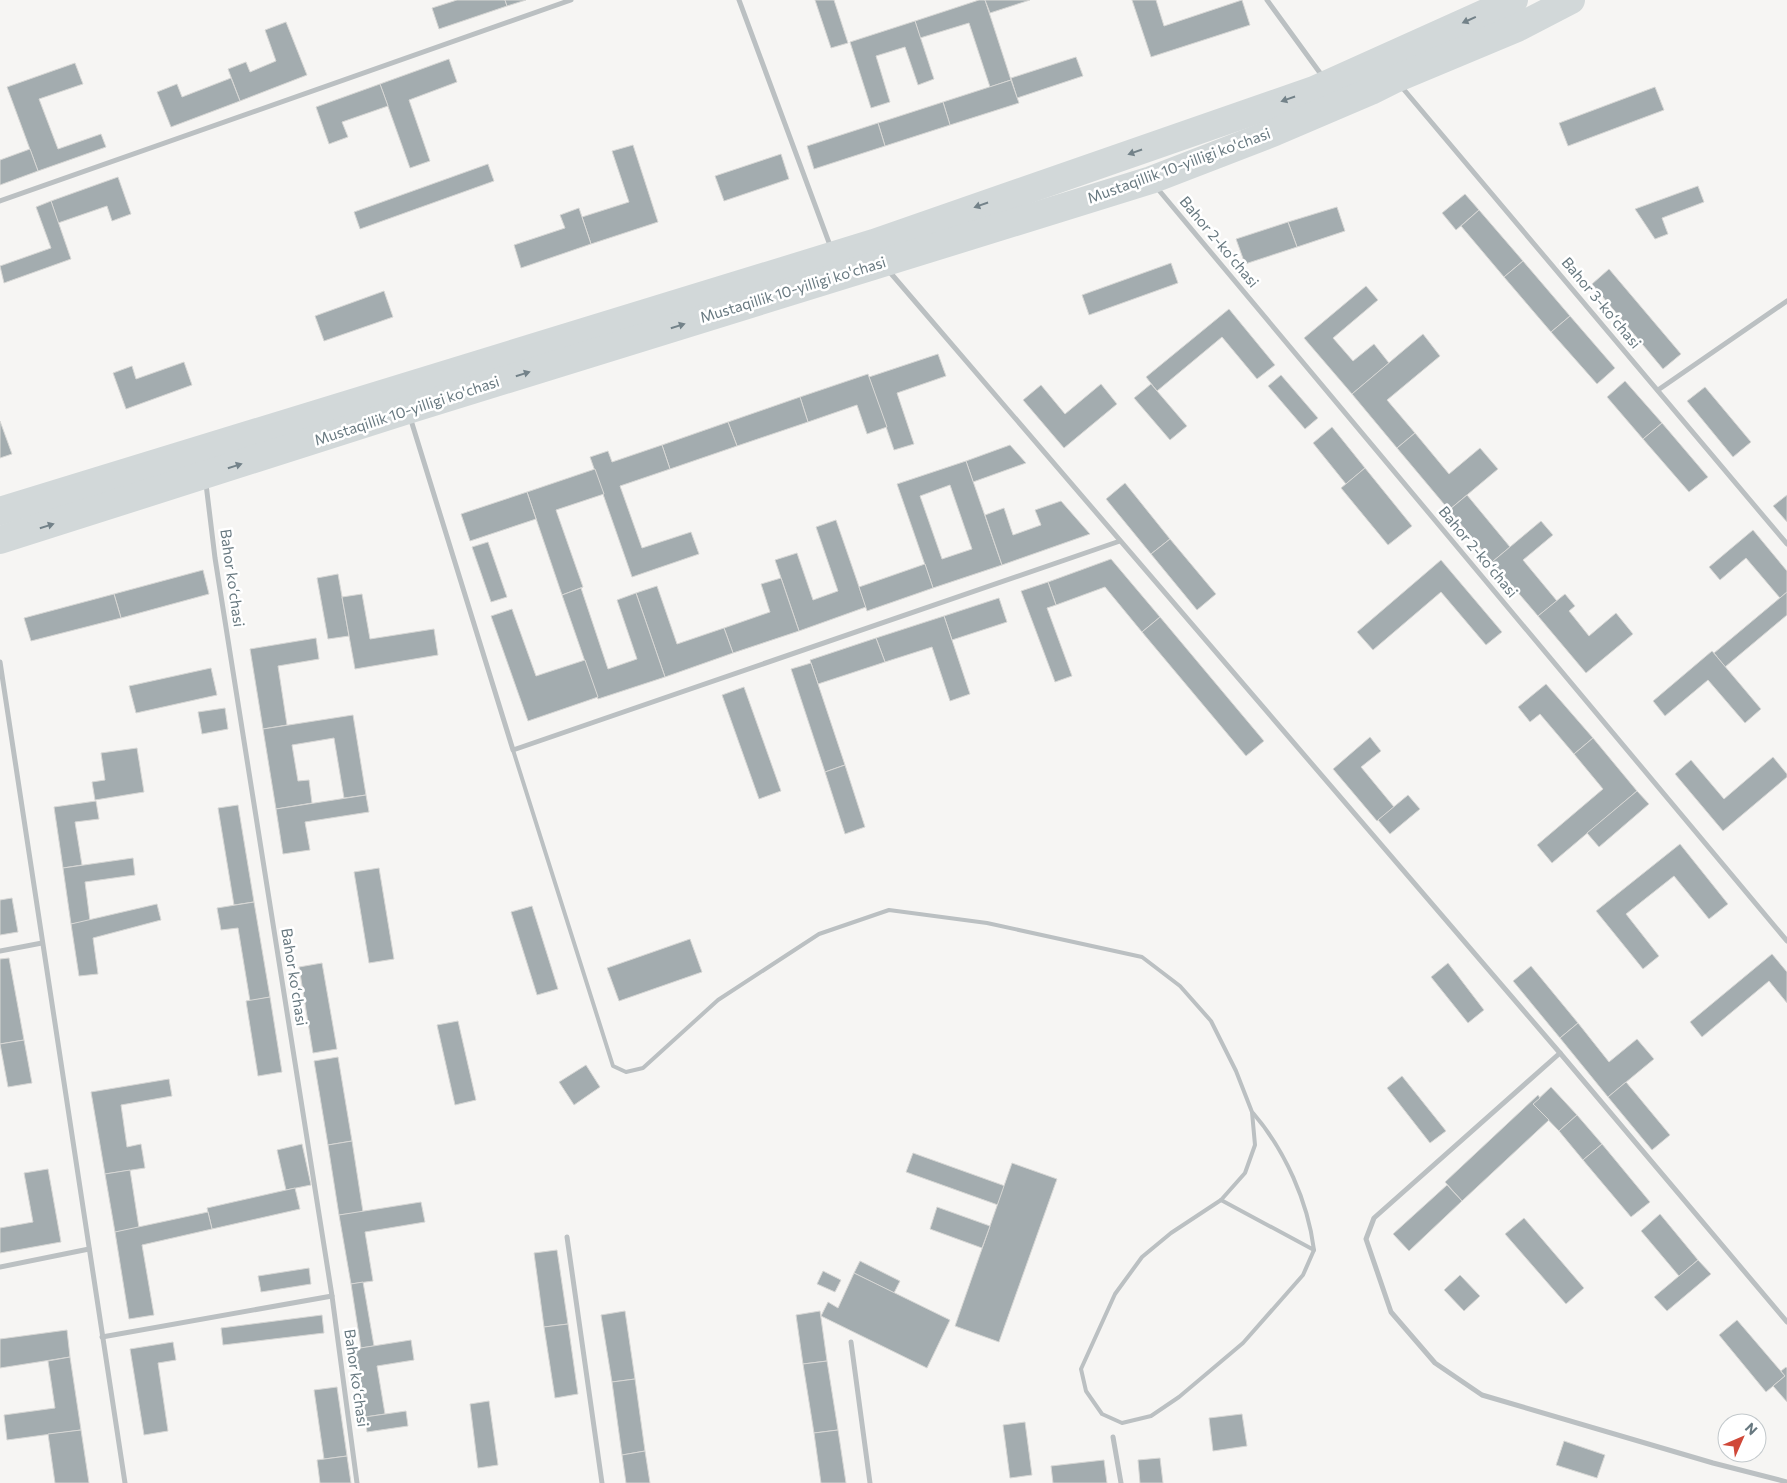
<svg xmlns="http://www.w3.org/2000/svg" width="1787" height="1483" viewBox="0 0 1787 1483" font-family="Commissioner,sans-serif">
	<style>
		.building { fill: #a3acaf; stroke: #d7d7d5; fill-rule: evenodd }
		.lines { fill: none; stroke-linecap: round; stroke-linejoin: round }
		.service { stroke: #bbc0c2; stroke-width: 4 }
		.minor { stroke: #bbc0c2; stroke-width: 5 }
		.secondary { stroke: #d2d8d9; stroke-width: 28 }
		.oneway { fill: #738289 }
		.labels { text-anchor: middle; stroke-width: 5; stroke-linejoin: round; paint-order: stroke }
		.street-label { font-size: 15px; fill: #687980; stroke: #fff }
	</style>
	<rect width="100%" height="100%" fill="#f6f5f3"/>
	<g class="building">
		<polygon points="457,0 505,0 507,6 439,29 432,8"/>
		<polygon points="505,0 526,0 507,6"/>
		<polygon points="815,0 834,0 848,43 831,48"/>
		<polygon points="979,0 985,0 1011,80 990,87 969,23 920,38 915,21"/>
		<polygon points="985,0 1030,0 990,13"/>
		<polygon points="1132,0 1156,0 1164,26 1242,0 1250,25 1151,57"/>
		<polygon points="915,21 934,79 918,85 905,47 876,56 890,102 871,108 850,42"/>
		<polygon points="286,22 307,75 240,101 228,69 246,62 250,72 276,61 265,30"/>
		<polygon points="1076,57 1083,76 1017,98 1011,78"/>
		<polygon points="449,59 457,82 409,100 430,161 410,168 380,84"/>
		<polygon points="75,63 83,84 39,99 58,149 101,134 106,147 38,171 7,87"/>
		<polygon points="231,78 240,101 171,127 157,92 177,84 182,97"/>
		<polygon points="1011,80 1019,103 950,125 943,102"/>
		<polygon points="380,84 388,106 342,122 348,137 329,144 316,107"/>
		<polygon points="1655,87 1664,110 1568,146 1559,123"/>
		<polygon points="943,102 950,125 885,146 878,123"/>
		<polygon points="878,123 885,146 814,169 807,146"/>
		<polygon points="633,145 658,222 591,244 582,217 629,202 612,151"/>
		<polygon points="30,149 38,171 0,185 0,160"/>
		<polygon points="781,154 789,179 724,201 715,176"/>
		<polygon points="488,164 494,181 360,229 354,212"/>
		<polygon points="118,177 131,214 112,221 107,206 58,223 51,201"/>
		<polygon points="1698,186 1704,202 1662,218 1668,234 1655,239 1635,209"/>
		<polygon points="1465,194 1479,210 1456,230 1442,213"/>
		<polygon points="51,201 71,259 4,283 0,266 51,248 36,207"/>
		<polygon points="1337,207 1345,231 1297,247 1288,222"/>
		<polygon points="579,208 591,244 521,268 514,245 565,228 560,215"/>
		<polygon points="1479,210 1523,261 1504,277 1461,226"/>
		<polygon points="1288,222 1297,247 1245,264 1236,239"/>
		<polygon points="1523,261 1570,316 1551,332 1504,277"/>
		<polygon points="1171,263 1178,283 1089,315 1082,295"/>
		<polygon points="1609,269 1681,354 1663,369 1592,284"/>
		<polygon points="1366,286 1378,300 1333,338 1353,361 1374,344 1389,363 1352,394 1304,338"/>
		<polygon points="384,291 393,317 324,341 315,316"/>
		<polygon points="1229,309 1275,365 1257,379 1222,337 1157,391 1146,377"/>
		<polygon points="1570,316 1615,368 1597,384 1551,332"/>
		<polygon points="1423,334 1440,356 1387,400 1415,433 1397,448 1352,394"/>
		<polygon points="938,354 946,376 897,393 914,444 894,450 869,377"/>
		<polygon points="184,362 192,385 126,409 113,373 132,366 136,379"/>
		<polygon points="868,374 887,427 867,434 857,405 808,422 800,397"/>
		<polygon points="1281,375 1318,418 1305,429 1268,386"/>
		<polygon points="1625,381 1662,423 1643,439 1607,397"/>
		<polygon points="1101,384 1117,404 1064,448 1023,400 1041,385 1065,414"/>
		<polygon points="1151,384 1187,426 1170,440 1134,398"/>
		<polygon points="1705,387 1751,442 1733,457 1687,401"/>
		<polygon points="800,397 808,422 737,446 728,422"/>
		<polygon points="0,421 12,454 0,458"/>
		<polygon points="728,422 737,446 670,469 662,445"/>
		<polygon points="1662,423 1708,477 1689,492 1643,439"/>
		<polygon points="1332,427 1365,468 1346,484 1313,443"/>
		<polygon points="1415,433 1449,474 1480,448 1498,469 1449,510 1397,448"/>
		<polygon points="662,445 670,469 620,486 642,548 691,532 699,554 632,577 590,457 608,451 612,462"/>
		<polygon points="1010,445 1026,463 973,482 966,461"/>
		<path d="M966,461L1002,565L933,588L897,484ZM950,485L972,549L942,559L920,496Z"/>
		<polygon points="1365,468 1412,526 1388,545 1341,488"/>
		<polygon points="595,469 604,494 556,510 583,587 562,595 527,492"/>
		<polygon points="1125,483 1170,539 1151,554 1106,499"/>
		<polygon points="527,492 536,519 470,541 461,514"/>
		<polygon points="1467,495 1510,547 1492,562 1449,510"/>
		<polygon points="1787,495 1787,522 1773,506"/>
		<polygon points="1061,501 1090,534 1002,565 985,515 1004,508 1013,535 1041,525 1035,510"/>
		<polygon points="836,520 866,607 799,631 775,560 797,553 813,600 838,591 816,527"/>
		<polygon points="1541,521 1553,535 1523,560 1557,601 1538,616 1492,562"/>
		<polygon points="1753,530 1787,571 1787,592 1780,598 1746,558 1720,580 1709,567"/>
		<polygon points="1170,539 1216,594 1197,610 1151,554"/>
		<polygon points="488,542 507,597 491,602 472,547"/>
		<polygon points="1111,559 1160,617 1142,632 1105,587 1056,605 1048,582"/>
		<polygon points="1441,560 1502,632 1486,645 1441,592 1373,650 1357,632"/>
		<polygon points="925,564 933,588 867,611 859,587"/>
		<polygon points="203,570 209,594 121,618 114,594"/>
		<polygon points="338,574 349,636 328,639 317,578"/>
		<polygon points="781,578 799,631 733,653 724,628 770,612 761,584"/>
		<polygon points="1048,582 1056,605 1047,608 1072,676 1055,682 1021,591"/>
		<polygon points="657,586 677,644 724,628 733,653 665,677 636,593"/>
		<polygon points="581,588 608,669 637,659 617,600 636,593 665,677 598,699 562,595"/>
		<polygon points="1787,592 1787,615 1725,667 1714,653"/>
		<polygon points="114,594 121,618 31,641 24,618"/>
		<polygon points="362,594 370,639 434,629 438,655 355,669 342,597"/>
		<polygon points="1565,594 1575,606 1569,611 1589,636 1616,613 1633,634 1586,673 1538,616"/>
		<polygon points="999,598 1007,622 952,640 944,616"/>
		<polygon points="512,609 536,676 585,660 598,697 528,721 491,616"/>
		<polygon points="944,616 970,694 950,701 932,647 885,662 876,638"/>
		<polygon points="1160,617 1264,741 1246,756 1142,632"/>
		<polygon points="316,638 319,659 278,666 287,725 263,729 250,649"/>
		<polygon points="876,638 885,662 818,684 810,660"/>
		<polygon points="1712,651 1761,709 1745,723 1708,680 1665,716 1653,701"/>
		<polygon points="811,663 845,765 825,772 791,669"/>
		<polygon points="211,668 217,695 136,713 129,686"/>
		<polygon points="1546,684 1593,738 1574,754 1540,714 1530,722 1518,707"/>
		<polygon points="744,687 781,791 759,799 722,695"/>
		<polygon points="225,708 228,729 202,734 198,712"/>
		<polygon points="353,715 366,795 344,798 334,738 292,745 298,781 309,780 312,803 276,809 263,729"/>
		<polygon points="1370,737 1381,751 1361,767 1394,807 1377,821 1333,769"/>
		<polygon points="1593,738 1637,791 1552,863 1537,845 1603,789 1574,754"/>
		<polygon points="137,748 144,792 95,800 92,782 105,780 101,753"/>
		<polygon points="1773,757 1787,774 1787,777 1723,831 1675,774 1691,760 1724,799"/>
		<polygon points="845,765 865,827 845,834 825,772"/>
		<polygon points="1637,791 1649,804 1599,847 1587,833"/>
		<polygon points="366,795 369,812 305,822 310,850 283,854 276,809"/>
		<polygon points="1408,795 1420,809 1390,834 1378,820"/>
		<polygon points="96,801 99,819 75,822 82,865 63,868 54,807"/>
		<polygon points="238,805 254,902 234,905 218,808"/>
		<polygon points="1680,844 1728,904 1709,919 1674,876 1626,914 1659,956 1643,969 1596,911"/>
		<polygon points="133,858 135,875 85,882 90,921 71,924 63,868"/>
		<polygon points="379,868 394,959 369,963 354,872"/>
		<polygon points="12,898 18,932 0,935 0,900"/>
		<polygon points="254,902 270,997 250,1001 238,928 221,930 217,908"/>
		<polygon points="157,904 161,920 93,938 98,974 79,976 71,924"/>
		<polygon points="532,906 558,989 537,995 511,912"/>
		<polygon points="690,939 702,972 619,1001 607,968"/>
		<polygon points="1772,954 1787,972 1787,1003 1769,981 1702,1037 1690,1022"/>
		<polygon points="9,958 24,1040 0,1044 0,959"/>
		<polygon points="322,963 337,1049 313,1053 299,967"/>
		<polygon points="1448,963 1484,1010 1468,1023 1431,977"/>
		<polygon points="1531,966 1578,1023 1560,1038 1513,981"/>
		<polygon points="270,997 282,1072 258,1076 246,1001"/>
		<polygon points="458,1021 476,1100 455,1105 437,1025"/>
		<polygon points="1578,1023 1609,1062 1637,1039 1654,1059 1608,1097 1560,1038"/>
		<polygon points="24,1040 32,1083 8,1087 0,1044"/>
		<polygon points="338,1057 352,1141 328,1145 314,1061"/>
		<polygon points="586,1065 600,1087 574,1105 559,1082"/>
		<polygon points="1402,1076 1446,1131 1430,1143 1387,1088"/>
		<polygon points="169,1079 172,1096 121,1105 127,1147 141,1144 145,1168 105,1174 91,1092"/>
		<polygon points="1626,1082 1670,1135 1652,1150 1608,1097"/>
		<polygon points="1551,1087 1577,1115 1559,1131 1533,1104"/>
		<polygon points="1538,1095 1540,1098 1533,1104 1549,1120 1462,1201 1445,1182"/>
		<polygon points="1577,1115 1602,1144 1583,1160 1559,1131"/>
		<polygon points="352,1141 363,1212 339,1215 328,1145"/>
		<polygon points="302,1144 311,1185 286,1190 277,1150"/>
		<polygon points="1602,1144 1650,1202 1631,1217 1583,1160"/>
		<polygon points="913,1153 1005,1186 998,1205 906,1172"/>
		<polygon points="1012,1163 1057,1179 999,1342 955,1326"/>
		<polygon points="48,1169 61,1242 0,1253 0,1228 33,1222 24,1173"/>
		<polygon points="130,1170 139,1228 115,1232 105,1174"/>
		<polygon points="1447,1185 1462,1201 1409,1251 1393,1234"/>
		<polygon points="295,1188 300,1209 212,1229 207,1208"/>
		<polygon points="421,1202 425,1222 365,1232 373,1281 351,1284 339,1215"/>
		<polygon points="937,1207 990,1226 982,1248 930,1229"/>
		<polygon points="208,1212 212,1229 142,1245 154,1315 129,1319 115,1232"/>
		<polygon points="1660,1214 1698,1260 1679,1276 1641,1231"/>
		<polygon points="1524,1218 1584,1288 1566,1304 1505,1234"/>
		<polygon points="557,1250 568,1324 544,1327 534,1253"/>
		<polygon points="1698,1260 1711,1274 1667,1311 1654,1297"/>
		<polygon points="860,1261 900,1281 894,1293 854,1273"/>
		<polygon points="309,1268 311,1284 261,1292 258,1276"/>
		<polygon points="823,1271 841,1280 835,1292 817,1284"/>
		<polygon points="854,1273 950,1320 927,1368 821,1316 828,1302 838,1308"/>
		<polygon points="1460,1275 1480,1296 1464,1311 1444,1290"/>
		<polygon points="363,1282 374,1346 361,1348 351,1284"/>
		<polygon points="625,1311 635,1379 612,1382 601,1315"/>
		<polygon points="820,1311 827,1361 803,1364 796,1315"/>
		<polygon points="322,1315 324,1333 223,1345 221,1328"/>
		<polygon points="1737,1320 1785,1376 1766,1392 1719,1335"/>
		<polygon points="568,1324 578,1394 555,1398 544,1327"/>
		<polygon points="67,1330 70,1357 0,1368 0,1339"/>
		<polygon points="411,1340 414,1360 377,1366 385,1414 365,1417 354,1349"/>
		<polygon points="173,1342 176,1360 158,1363 168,1431 144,1435 130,1349"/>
		<polygon points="70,1357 81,1430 7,1440 4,1415 55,1408 48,1361"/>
		<polygon points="827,1361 838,1430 814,1433 803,1364"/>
		<polygon points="1786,1367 1787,1368 1787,1402 1773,1386 1785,1376 1781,1371"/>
		<polygon points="635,1379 645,1451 622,1455 612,1382"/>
		<polygon points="337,1387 347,1456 324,1459 314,1390"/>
		<polygon points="489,1401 498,1465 478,1468 470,1404"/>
		<polygon points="406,1411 408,1426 367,1432 365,1417"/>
		<polygon points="1242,1414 1247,1446 1213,1451 1209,1418"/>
		<polygon points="1025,1422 1032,1475 1010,1478 1003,1425"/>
		<polygon points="81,1430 89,1483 55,1483 48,1434"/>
		<polygon points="838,1430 846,1483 821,1483 814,1433"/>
		<polygon points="1564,1441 1605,1455 1597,1478 1556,1465"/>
		<polygon points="645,1451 650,1483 626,1483 622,1455"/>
		<polygon points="347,1456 351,1483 320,1483 317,1460"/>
		<polygon points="1160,1458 1163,1483 1140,1483 1138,1460"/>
		<polygon points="1104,1460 1107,1483 1053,1483 1051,1466"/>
	</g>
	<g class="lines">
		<g class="service">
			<polyline points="513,750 613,1066 626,1072 643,1068 718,1000 819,934 889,910 987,923 1142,957 1180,986 1211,1021 1236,1071 1252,1112 1255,1145 1245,1173 1221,1200 1171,1233 1142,1257 1115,1294 1081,1369 1086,1391 1102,1414 1122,1423 1151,1416 1179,1397 1243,1343 1303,1275 1314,1250"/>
			<path d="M1221,1200L1314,1250C1308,1202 1285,1150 1253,1113"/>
		</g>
		<g class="minor">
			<polyline points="739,0 831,248"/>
			<polyline points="1267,0 1323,77"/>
			<polyline points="1400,85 1787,544"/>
			<polyline points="1157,188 1787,941"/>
			<polyline points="0,201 571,0"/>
			<polyline points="888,270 1560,1053 1787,1322"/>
			<polyline points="1658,390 1787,301"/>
			<polyline points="410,417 513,750 1120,541"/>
			<polyline points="206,484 215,558 332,1296 357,1483"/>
			<polyline points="0,662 125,1483"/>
			<polyline points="0,951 42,943"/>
			<polyline points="1560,1053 1374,1218 1366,1239 1391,1312 1435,1363 1482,1395 1713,1463 1787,1482"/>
			<polyline points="567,1237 602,1483"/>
			<polyline points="0,1267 89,1249"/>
			<polyline points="102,1337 332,1296"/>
			<polyline points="851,1342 870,1483"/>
			<polyline points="1113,1437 1121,1483"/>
		</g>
		<g class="secondary">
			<polyline points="0,511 874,243 1314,90 1514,0"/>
			<polyline points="0,540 408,410 1151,180 1275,132 1371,91 1395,79 1517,28 1571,0"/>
		</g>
	</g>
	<defs><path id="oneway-solid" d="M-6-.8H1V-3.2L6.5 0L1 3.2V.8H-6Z" transform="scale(1.25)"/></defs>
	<g class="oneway">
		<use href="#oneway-solid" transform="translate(1469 20) rotate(156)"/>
		<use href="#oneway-solid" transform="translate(1288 99) rotate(161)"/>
		<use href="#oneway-solid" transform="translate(1135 152) rotate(161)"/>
		<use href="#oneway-solid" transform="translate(981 205) rotate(161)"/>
		<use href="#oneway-solid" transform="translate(678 326) rotate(-17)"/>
		<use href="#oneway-solid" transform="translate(523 374) rotate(-17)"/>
		<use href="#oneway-solid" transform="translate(235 466) rotate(-18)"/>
		<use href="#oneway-solid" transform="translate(47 526) rotate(-17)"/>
	</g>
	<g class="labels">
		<g class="street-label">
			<text transform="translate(1179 166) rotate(-20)" y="5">Mustaqillik 10-yilligi ko'chasi</text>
			<text transform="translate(1219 242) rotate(50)" y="5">Bahor 2-koʻchasi</text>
			<text transform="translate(793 290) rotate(-17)" y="5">Mustaqillik 10-yilligi ko'chasi</text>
			<text transform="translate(1601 303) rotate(50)" y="5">Bahor 3-koʻchasi</text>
			<text transform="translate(407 411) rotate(-18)" y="5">Mustaqillik 10-yilligi ko'chasi</text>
			<text transform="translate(1478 552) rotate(50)" y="5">Bahor 2-koʻchasi</text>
			<text transform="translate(232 578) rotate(82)" y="5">Bahor koʻchasi</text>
			<text transform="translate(294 977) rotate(81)" y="5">Bahor koʻchasi</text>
			<text transform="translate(356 1378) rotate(82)" y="5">Bahor koʻchasi</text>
		</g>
	</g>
	<g transform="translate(1742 1438) rotate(45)"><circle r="24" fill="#ffffff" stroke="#c3c9cc"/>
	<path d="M0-4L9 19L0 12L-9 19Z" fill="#d04839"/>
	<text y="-8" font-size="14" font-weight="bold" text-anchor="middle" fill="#687980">N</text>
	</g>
</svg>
